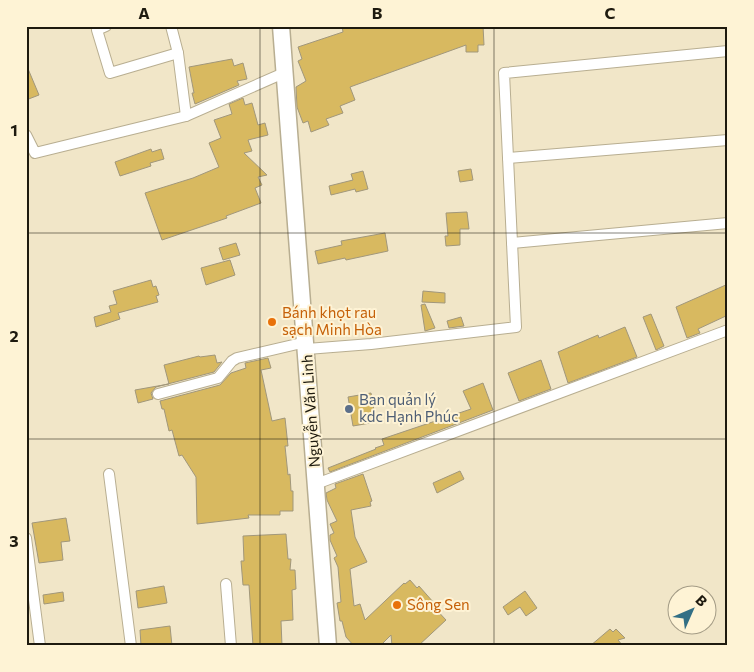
<svg xmlns="http://www.w3.org/2000/svg" width="754" height="672" viewBox="0 0 754 672" font-family="Commissioner,sans-serif">
	<style>
		.building { fill: #d8b960; stroke: #a1977b }
		.lines { fill: none; stroke-linecap: round; stroke-linejoin: round }
		.minor-casing { stroke: #b8ae91; stroke-width: 12 }
		.trunk-casing { stroke: #b8ae91; stroke-width: 19 }
		.minor { stroke: #fff; stroke-width: 10 }
		.trunk { stroke: #fff; stroke-width: 16 }
		.grid { fill: none; stroke: #1e1a0f; stroke-width: 1; stroke-opacity: 0.55 }
		.food-dot { fill: #e8710a; stroke: #fef3d5; stroke-width: 2 }
		.service-dot { fill: #5c6f8a; stroke: #fef3d5; stroke-width: 2 }
		.labels { text-anchor: middle; stroke-width: 4; stroke-linejoin: round; paint-order: stroke }
		.food-label { font-size: 15px; fill: #c56008; stroke: #fef3d5; text-anchor: start }
		.service-label { font-size: 15px; fill: #4e5e75; stroke: #fef3d5; text-anchor: start }
		.street-label { font-size: 15px; fill: #1e1a0f; stroke: #fef3d5 }
		.neatline { fill: none; stroke: #1e1a0f; stroke-width: 2 }
		.grid-label { font-size: 16px; text-anchor: middle; font-weight: bold; fill: #1e1a0f }
	</style>
	<rect width="100%" height="100%" fill="#f1e6c8"/>
	<g class="building">
		<polygon points="342,26 483,26 484,45 478,45 478,52 466,52 466,45 350,87 355,100 340,106 343,113 326,119 329,125 311,132 308,121 303,123 297,107 296,87 306,81 298,61 302,59 298,47 343,32"/>
		<polygon points="232,59 234,66 243,63 247,79 237,81 239,85 195,104 192,93 194,93 189,67"/>
		<polygon points="26,64 39,95 26,100"/>
		<polygon points="243,98 245,105 252,103 258,125 265,123 268,135 248,140 252,151 244,153 267,175 258,177 262,185 255,188 261,203 226,216 227,218 162,240 145,193 193,178 219,167 209,143 221,138 214,120 232,114 229,104"/>
		<polygon points="151,149 152,152 161,149 164,159 150,163 151,166 120,176 115,162"/>
		<polygon points="471,169 473,180 460,182 458,171"/>
		<polygon points="363,171 368,189 356,192 355,189 331,195 329,186 353,180 351,174"/>
		<polygon points="467,212 469,229 460,229 460,245 446,246 445,236 448,236 446,213"/>
		<polygon points="385,233 388,251 346,260 345,258 318,264 315,251 342,245 341,241"/>
		<polygon points="236,243 240,255 223,260 219,248"/>
		<polygon points="230,260 235,275 206,285 201,268"/>
		<polygon points="151,280 153,287 156,286 159,295 156,296 158,302 118,313 120,319 96,327 94,317 111,312 109,306 117,304 113,291"/>
		<polygon points="728,284 728,315 698,329 700,333 687,338 676,307"/>
		<polygon points="423,291 445,293 445,303 422,302"/>
		<polygon points="425,304 435,328 425,331 421,305"/>
		<polygon points="651,314 664,346 656,350 643,317"/>
		<polygon points="461,317 464,326 449,328 447,321"/>
		<polygon points="625,327 637,357 568,383 558,352 598,335 599,338"/>
		<polygon points="215,355 217,363 222,362 214,372 156,387 151,393 153,399 138,403 135,390 169,384 164,365 199,356 200,357"/>
		<polygon points="268,358 271,368 261,370 272,421 285,418 288,446 285,446 288,475 290,474 291,491 293,491 293,511 280,511 280,515 248,515 249,518 197,524 196,477 182,455 179,456 172,430 169,431 164,409 162,409 160,401 220,385 231,373 246,368 245,363"/>
		<polygon points="541,360 551,389 519,401 508,373"/>
		<polygon points="483,383 493,410 330,472 328,468 376,449 375,448 384,445 382,439 471,409 463,391"/>
		<polygon points="371,393 376,422 353,426 348,397"/>
		<polygon points="460,471 464,479 437,493 433,483"/>
		<polygon points="363,474 372,501 370,502 371,506 351,510 355,537 367,562 350,569 354,606 360,604 365,620 404,583 405,584 410,580 417,588 419,586 434,603 432,605 446,620 418,646 392,646 391,635 380,646 354,646 346,637 342,621 340,621 337,603 341,602 338,567 334,558 337,556 330,540 330,535 334,533 330,524 337,521 327,500 326,493 336,488 335,484"/>
		<polygon points="66,518 70,541 61,542 63,560 39,563 32,523"/>
		<polygon points="286,534 288,559 291,559 290,570 295,570 296,589 292,590 293,620 281,621 282,646 253,646 249,585 243,585 241,561 244,561 243,536"/>
		<polygon points="164,586 167,603 138,608 136,591"/>
		<polygon points="525,591 537,608 526,616 520,607 508,615 503,607"/>
		<polygon points="63,592 64,601 44,604 43,595"/>
		<polygon points="170,626 172,646 141,646 140,630"/>
		<polygon points="610,629 613,632 616,629 625,638 618,640 623,646 590,646"/>
	</g>
	<g class="lines">
		<defs>
			<g id="minor">
				<polyline points="106,26 97,30 110,73 178,53"/>
				<polyline points="171,26 178,53 186,116 286,72"/>
				<polyline points="26,135 35,153 186,116"/>
				<polyline points="508,158 728,140"/>
				<polyline points="512,243 728,223"/>
				<polyline points="307,349 371,344 516,327 504,73 728,51"/>
				<polyline points="158,394 218,378 232,361 237,358 306,342"/>
				<polyline points="109,474 131,646"/>
				<polyline points="316,484 728,330"/>
				<polyline points="26,538 40,646"/>
				<polyline points="226,584 231,646"/>
			</g>
			<polyline id="trunk" points="281,26 328,646"/>
		</defs>
		<use href="#minor" class="minor-casing"/>
		<use href="#trunk" class="trunk-casing"/>
		<use href="#minor" class="minor"/>
		<use href="#trunk" class="trunk"/>
	</g>
	<path class="grid" d="M260,26V646M494,26V646M26,233H728M26,439H728"/>
	<g class="food-dot">
		<circle cx="272" cy="322" r="5"/>
		<circle cx="397" cy="605" r="5"/>
	</g>
	<circle class="service-dot" cx="349" cy="409" r="5"/>
	<g class="labels">
		<g class="food-label">
			<text x="282" y="318">Bánh khọt rau<tspan x="282" dy="17">sạch Minh Hòa</tspan></text>
			<text x="407" y="610">Sông Sen</text>
		</g>
		<g class="service-label">
			<text x="359" y="405">Ban quản lý<tspan x="359" dy="17">kdc Hạnh Phúc</tspan></text>
		</g>
		<g class="street-label">
			<text transform="translate(311 411) rotate(-94)" y="5">Nguyễn Văn Linh</text>
		</g>
	</g>
	<rect width="754" height="672" fill="none" stroke="#fef3d5" stroke-width="55"/>
	<g transform="translate(692 610) rotate(45)"><circle r="24" fill="#fef3d5" stroke="#a49c86"/>
	<path d="M0-4L9 19L0 12L-9 19Z" fill="#326f85"/>
	<text y="-8" font-size="14" font-weight="bold" text-anchor="middle" fill="#1e1a0f">B</text>
	</g>
	<rect x="28" y="28" width="698" height="616" class="neatline"/>
	<g class="grid-label">
		<text x="144" y="19">A</text>
		<text x="377" y="19">B</text>
		<text x="610" y="19">C</text>
		<text x="14" y="136">1</text>
		<text x="14" y="342">2</text>
		<text x="14" y="547">3</text>
	</g>
</svg>
